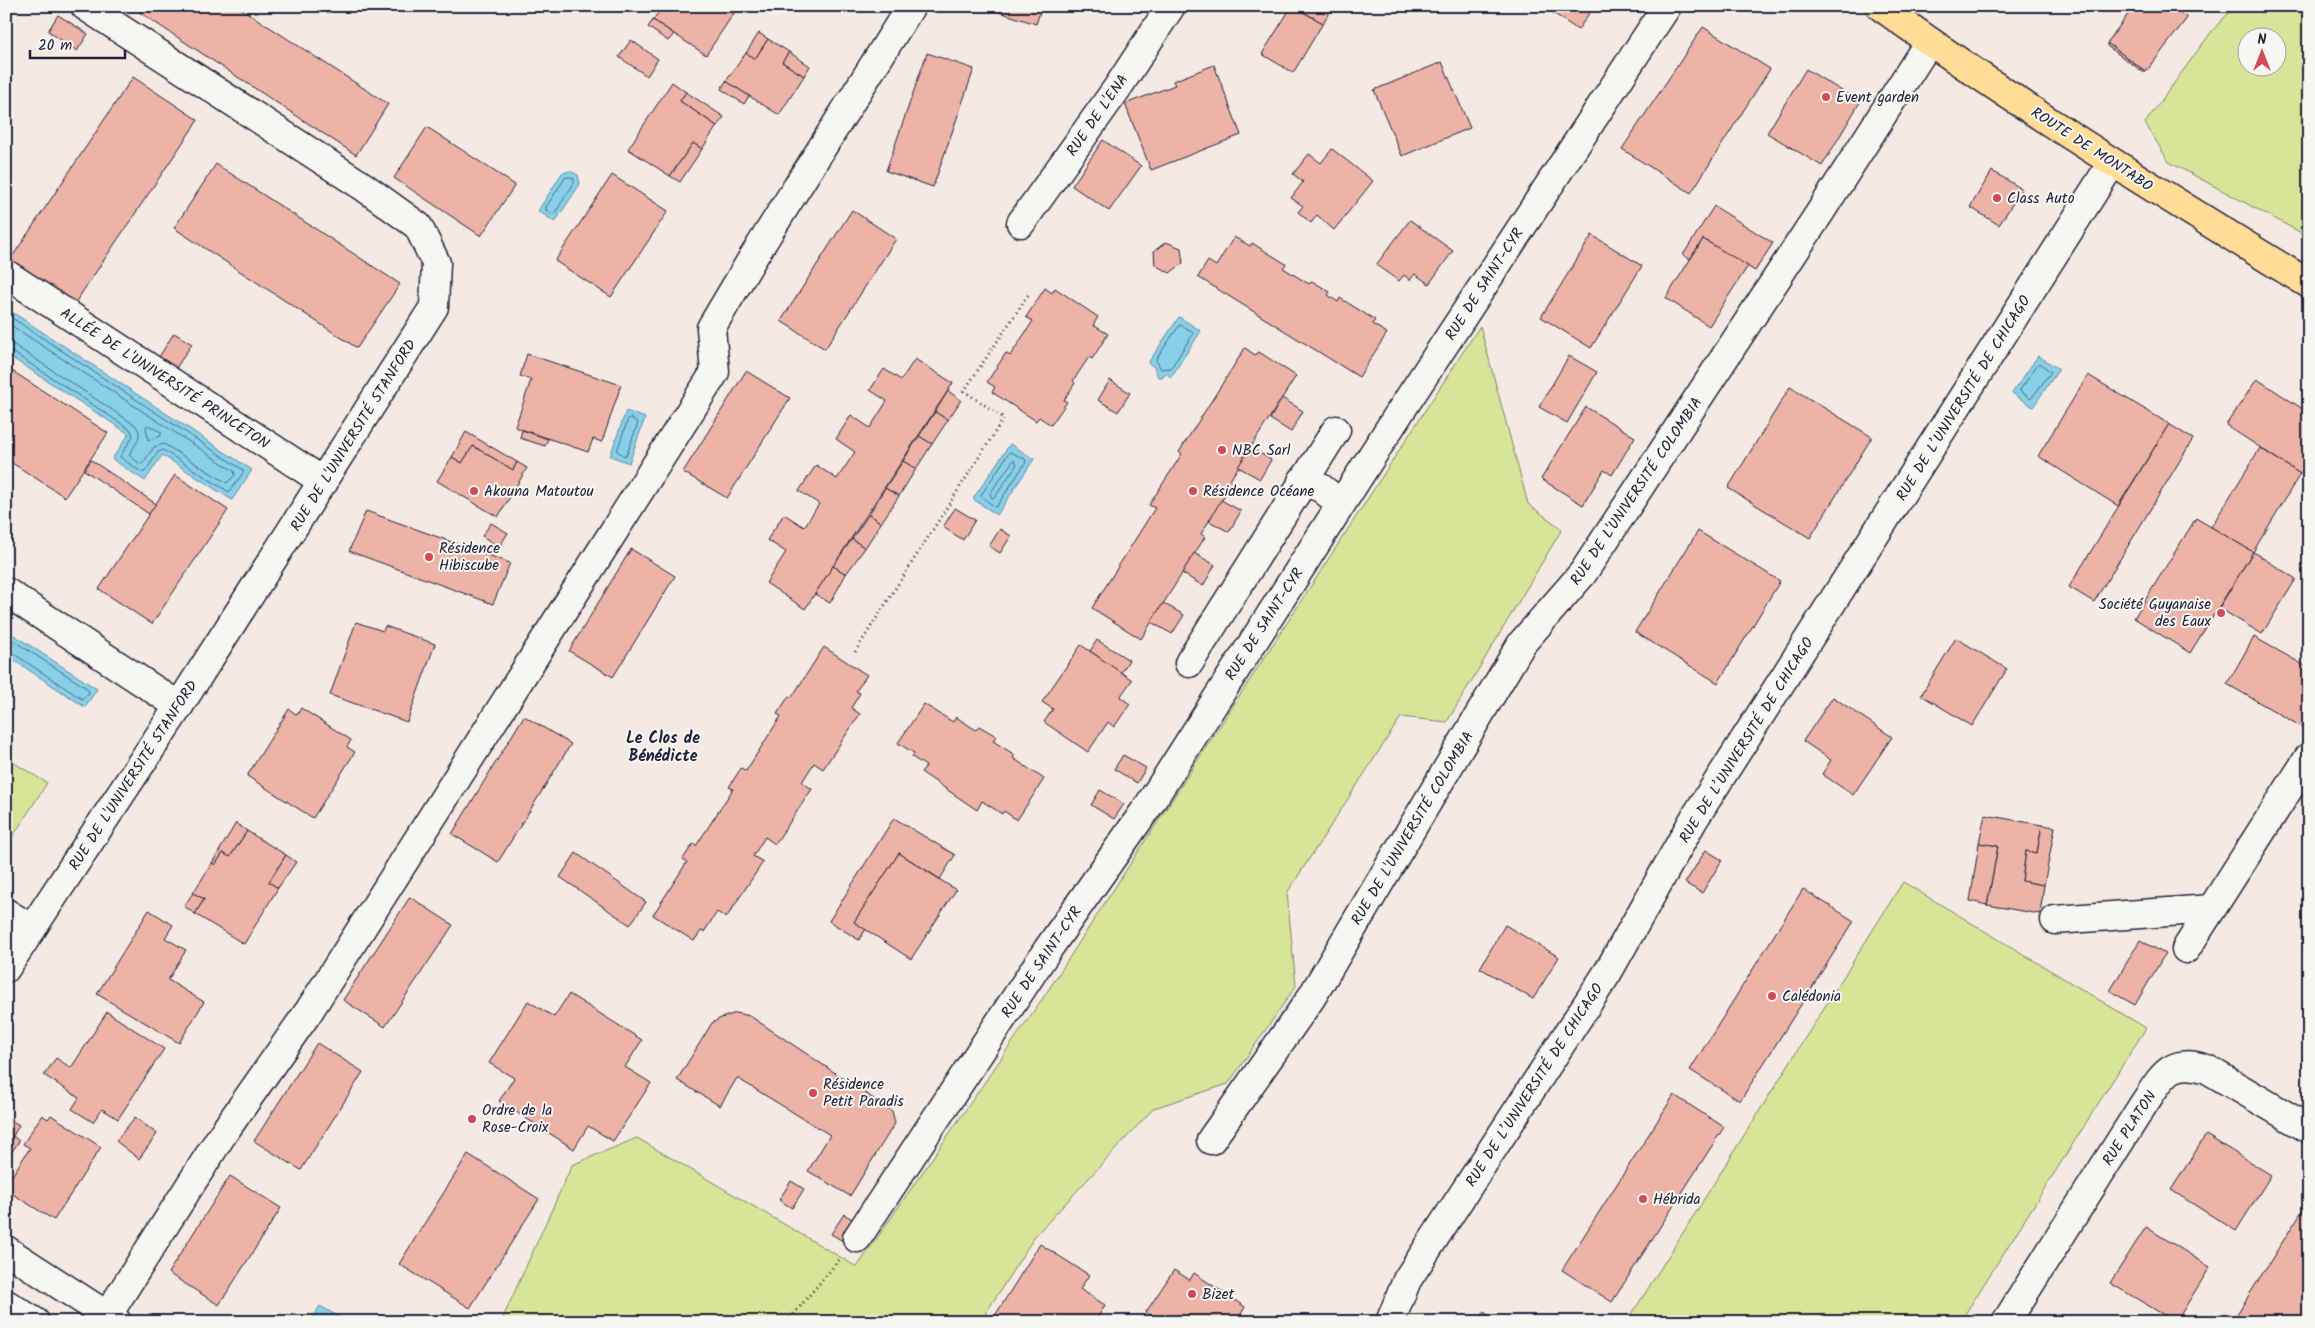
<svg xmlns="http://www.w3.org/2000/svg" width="2315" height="1328" viewBox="0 0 2315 1328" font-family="Kalam,sans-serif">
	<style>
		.green { fill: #d8e598; stroke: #7d846a; fill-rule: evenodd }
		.water { fill: #88d0e9; stroke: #5f8aa3 }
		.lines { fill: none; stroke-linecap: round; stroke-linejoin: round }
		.shore { stroke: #4b6881; stroke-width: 1 }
		.building { fill: #edb3a7; stroke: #22223b }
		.minor-casing { stroke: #22223b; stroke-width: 31 }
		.major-casing { stroke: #22223b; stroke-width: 31 }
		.path { stroke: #22223b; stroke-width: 3; stroke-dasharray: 1 4; stroke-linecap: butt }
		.minor { stroke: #f6f6f2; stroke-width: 28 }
		.major { stroke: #ffdd96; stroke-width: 28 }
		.poi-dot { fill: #d1495b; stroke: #f6f6f2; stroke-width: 2 }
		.labels { text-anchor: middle; stroke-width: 4; stroke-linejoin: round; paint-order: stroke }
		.poi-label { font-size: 15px; fill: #22223b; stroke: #f6f6f2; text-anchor: start }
		.street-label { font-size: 15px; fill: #22223b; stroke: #f6f6f2 }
		.neighbourhood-label { font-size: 16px; font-weight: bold; fill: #22223b; stroke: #f6f6f2 }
	</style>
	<rect width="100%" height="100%" fill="#f4e9e3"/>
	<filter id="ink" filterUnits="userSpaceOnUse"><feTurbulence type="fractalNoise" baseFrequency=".02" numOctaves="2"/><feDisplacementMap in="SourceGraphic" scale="10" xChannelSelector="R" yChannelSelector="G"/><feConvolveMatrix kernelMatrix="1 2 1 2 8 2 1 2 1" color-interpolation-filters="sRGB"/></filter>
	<g filter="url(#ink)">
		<g class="green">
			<path d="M2235,6H2309V237L2169,162L2145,123L2212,31ZM2248,38H2278V68H2248Z"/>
			<polygon points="1480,326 1528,504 1562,529 1447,722 1401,717 1287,893 1296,986 1228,1084 1154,1108 1035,1236 980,1322 501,1322 572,1165 637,1138 857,1267 1045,995"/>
			<polygon points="6,758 47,783 6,847"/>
			<polygon points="1903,882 2146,1028 1960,1322 1627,1322"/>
		</g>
		<g class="water">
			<polygon points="570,171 578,175 580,184 555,222 538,211 562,173"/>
			<polygon points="6,308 252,470 232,500 162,455 145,481 112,459 129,434 6,354"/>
			<polygon points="1179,317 1201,331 1171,377 1166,373 1162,377 1158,377 1154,367 1148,363"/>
			<polygon points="2038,356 2059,369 2033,407 2012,393"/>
			<polygon points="626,411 645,418 629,463 610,456"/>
			<polygon points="1010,444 1034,459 997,515 973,499"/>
			<polygon points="6,630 97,689 85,707 6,655"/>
			<polygon points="320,1306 348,1322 310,1322"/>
		</g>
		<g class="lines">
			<g class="shore">
				<polygon points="570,177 574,179 574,183 555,213 552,214 546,210 546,207 565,178"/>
				<polyline points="6,314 243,470 243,473 229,492 163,450 158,452 145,472 141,472 120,457 133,436 131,430 11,351 6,350"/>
				<path d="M6,322L234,471L235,475L227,483L164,444L154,447L143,463L140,464L129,455C134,445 145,437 135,425L14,345L6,344"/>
				<polygon points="1180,325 1192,331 1193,334 1171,368 1161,369 1156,360"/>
				<polygon points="2038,364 2041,364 2051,372 2031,399 2020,391"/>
				<polygon points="631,418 638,423 627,454 624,456 617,451 628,419"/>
				<polygon points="148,425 161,432 161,436 148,440 146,427"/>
				<polygon points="1010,452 1025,459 1026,462 997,506 995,507 981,496"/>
				<polygon points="1014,460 1017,464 995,497 992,498 990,494"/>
				<polyline points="6,636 88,689 89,693 82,699 11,652 6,651"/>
			</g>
		</g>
		<g class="building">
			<polygon points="130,6 237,6 388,104 356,155"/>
			<polygon points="663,6 723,6 734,13 706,55 653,20"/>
			<polygon points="723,6 739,6 734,13"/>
			<polygon points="991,6 1042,6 1036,24 990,9"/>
			<polygon points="1292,6 1323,23 1293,73 1262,54"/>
			<polygon points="1293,6 1333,6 1323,23"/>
			<polygon points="1543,6 1594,6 1578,30"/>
			<polygon points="2134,6 2171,6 2187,18 2146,72 2107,43"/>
			<polygon points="58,15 88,34 77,51 48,31"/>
			<polygon points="653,20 674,34 668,41 648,27"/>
			<polygon points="1703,27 1770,69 1691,193 1622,149"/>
			<polygon points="759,33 768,39 755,59 746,53"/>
			<polygon points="768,39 789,52 782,62 804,76 779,115 726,81 746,53 755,59"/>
			<polygon points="631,40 658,59 647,76 619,57"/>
			<polygon points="2107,43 2146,72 2143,72 2107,46"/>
			<polygon points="789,52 810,66 804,76 782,62"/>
			<polygon points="927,53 974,69 933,187 886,171"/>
			<polygon points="1442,62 1470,128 1402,156 1374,90"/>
			<polygon points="1214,65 1241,135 1151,170 1125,104 1175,85 1173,81"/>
			<polygon points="1806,69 1860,102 1822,166 1767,133"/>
			<polygon points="133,77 198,120 73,306 8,263"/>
			<polygon points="726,81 749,96 744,104 721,89"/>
			<polygon points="672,82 686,92 680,101 717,126 702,149 693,143 670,176 628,149"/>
			<polygon points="686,92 724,117 717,126 680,101"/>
			<polygon points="427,127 515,185 481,236 394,178"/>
			<polygon points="1103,140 1141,166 1109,211 1072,186"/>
			<polygon points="693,143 702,149 680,182 670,176"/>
			<polygon points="1332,149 1373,181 1334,230 1317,215 1311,223 1298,212 1303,206 1291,198 1303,182 1293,174 1309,154 1321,163"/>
			<polygon points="216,164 400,284 357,348 174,228"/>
			<polygon points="1992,171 2022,189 1999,225 1970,207"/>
			<polygon points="612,175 668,211 611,297 555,261"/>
			<polygon points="1714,206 1773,243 1755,271 1703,239 1690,259 1683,255"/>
			<polygon points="852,210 896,239 825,349 781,321"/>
			<polygon points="1410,220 1453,251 1429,284 1415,274 1410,280 1404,275 1399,281 1376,265"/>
			<polygon points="1592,235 1642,266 1591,348 1541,317"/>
			<polygon points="1234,237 1250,246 1252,243 1286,264 1283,268 1309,284 1312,281 1330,292 1328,295 1338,302 1340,298 1375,320 1372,324 1387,333 1359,377 1198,277 1208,261 1216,266"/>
			<polygon points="1703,239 1748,266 1709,326 1666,298"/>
			<polygon points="1166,242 1181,248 1183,263 1170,273 1155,265 1154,251"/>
			<polygon points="1045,288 1052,293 1055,288 1098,317 1093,325 1108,334 1092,359 1089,357 1073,381 1075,383 1064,400 1067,402 1051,425 1039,417 1036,421 992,392 995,387 987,382 1006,353 1010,356 1033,321 1026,317"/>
			<polygon points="174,333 192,344 176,368 159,357"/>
			<polygon points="1245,348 1255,355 1259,352 1296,376 1230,480 1233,482 1201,534 1205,537 1141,639 1092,608 1155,508 1149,505 1182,454 1179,452"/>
			<polygon points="527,354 621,385 602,442 593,439 588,452 515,427 531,380 520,376"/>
			<polygon points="1569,356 1597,372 1567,423 1539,407"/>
			<polygon points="915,359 953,383 805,609 766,583 786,552 767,540 784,514 804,527 819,504 799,491 816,465 837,479 855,452 836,439 851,415 870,428 887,401 870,390 884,369 901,380"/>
			<polygon points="6,367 108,433 65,497 6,459"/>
			<polygon points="746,371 790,398 727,498 683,472"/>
			<polygon points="2088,375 2169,424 2118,506 2038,456"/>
			<polygon points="2257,379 2309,413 2309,462 2300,474 2226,425"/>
			<polygon points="1110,380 1130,393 1118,412 1098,400"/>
			<polygon points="1790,387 1872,437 1810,538 1728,488"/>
			<polygon points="948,391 961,400 948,420 935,412"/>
			<polygon points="1282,398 1303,411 1291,432 1270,419"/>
			<polygon points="1586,407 1635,437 1612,475 1604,470 1583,505 1541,479"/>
			<polygon points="935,412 948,420 932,444 919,436"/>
			<polygon points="2169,424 2193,439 2094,602 2069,587"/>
			<polygon points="522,430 548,439 545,446 520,438"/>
			<polygon points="466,432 517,462 513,470 473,446 462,463 452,457"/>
			<polygon points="919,436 932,444 916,469 903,461"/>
			<polygon points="473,446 513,470 517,462 527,468 498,517 437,481 452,457 462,463"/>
			<polygon points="1250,447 1271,460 1260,479 1238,467"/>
			<polygon points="2260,448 2300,474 2253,552 2211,527"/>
			<polygon points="91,460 156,504 149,514 84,470"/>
			<polygon points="903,461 916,469 899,496 885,488"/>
			<polygon points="2309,462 2309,479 2300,474"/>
			<polygon points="175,475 228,510 152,624 99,589"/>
			<polygon points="885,488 899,496 881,523 869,514"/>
			<polygon points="1221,500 1241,511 1229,532 1209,521"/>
			<polygon points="955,508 975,520 963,540 943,527"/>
			<polygon points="366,511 510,563 493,604 349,551"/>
			<polygon points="869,514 881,523 865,548 852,539"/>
			<polygon points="2196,518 2253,552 2190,653 2134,618"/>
			<polygon points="491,523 508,533 499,547 482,536"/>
			<polygon points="1000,529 1011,536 1000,553 989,546"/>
			<polygon points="1698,531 1780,581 1718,683 1635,632"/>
			<polygon points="852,539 865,548 846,574 833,566"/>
			<polygon points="631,549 675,576 613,677 569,651"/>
			<polygon points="2253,552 2296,579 2262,634 2219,608"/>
			<polygon points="1194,553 1215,565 1203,586 1182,573"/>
			<polygon points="833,566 846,574 830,603 815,594"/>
			<polygon points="1163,603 1184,615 1172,634 1151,622"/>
			<polygon points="356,622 383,631 385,626 435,644 407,722 330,695"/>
			<polygon points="2254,637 2309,668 2309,731 2227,684"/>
			<polygon points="1956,638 2007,669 1972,726 1921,695"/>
			<polygon points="1097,640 1129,660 1121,673 1090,651"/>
			<polygon points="1081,645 1132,680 1120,697 1130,704 1114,727 1108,722 1088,752 1044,722 1053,709 1042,702"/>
			<polygon points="824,647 867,675 856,691 860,693 851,708 860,714 823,769 814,763 802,782 812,789 775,844 765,837 753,856 763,862 726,918 717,912 704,932 701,931 694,941 653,915 687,862 683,859 693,844 696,846 733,789 729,787 741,768 746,771 781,716 777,714 789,696 792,697"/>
			<polygon points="1833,697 1892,737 1853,795 1822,774 1831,760 1803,741"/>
			<polygon points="924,704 953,722 956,717 976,730 979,726 996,736 993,741 1015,755 1013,758 1044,779 1017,820 1004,811 1002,814 982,801 977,810 921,772 926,766 912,757 914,753 898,743"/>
			<polygon points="301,708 351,740 347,747 355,752 313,818 247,776 289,709 297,715"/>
			<polygon points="524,716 571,744 498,862 452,834"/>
			<polygon points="1123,755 1146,768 1137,783 1114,769"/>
			<polygon points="1100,790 1124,804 1114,819 1091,805"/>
			<polygon points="1985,815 2042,825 2037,853 2026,851 2022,881 2044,885 2040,914 1987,905 1998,846 1979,843"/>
			<polygon points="894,818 955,855 940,879 899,853 854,922 866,929 859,940 829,921"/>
			<polygon points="236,823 247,831 230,857 223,853 215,865 212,863"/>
			<polygon points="2042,825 2055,827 2044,885 2022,881 2026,851 2037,853"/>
			<polygon points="247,831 286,855 269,882 278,888 244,944 195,914 204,899 193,893 212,863 215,865 223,853 230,857"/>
			<polygon points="1979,843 1998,846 1987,905 1970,901"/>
			<polygon points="1706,850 1722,860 1702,893 1685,883"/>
			<polygon points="576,853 646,902 630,925 560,877"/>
			<polygon points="899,853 956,890 911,959 854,922"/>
			<polygon points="286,855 296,862 278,888 269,882"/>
			<polygon points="1803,889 1854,921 1740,1101 1690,1070"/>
			<polygon points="193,893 204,899 195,914 184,906"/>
			<polygon points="410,897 453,925 385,1027 343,1000"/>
			<polygon points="149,910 173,925 165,938 186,950 168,980 204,1002 179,1043 97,994"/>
			<polygon points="1505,925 1559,957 1533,999 1480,968"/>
			<polygon points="2140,940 2165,954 2135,1005 2110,991"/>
			<polygon points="569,994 642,1040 625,1067 651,1083 613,1141 588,1126 574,1149 499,1101 514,1078 489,1063 528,1001 554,1017"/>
			<polygon points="107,1012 164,1049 118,1119 102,1109 93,1122 72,1109 79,1098 44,1075 56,1058 71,1068"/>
			<polygon points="736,1013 750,1016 892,1111 895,1123 850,1196 808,1171 830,1135 737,1078 720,1106 677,1080 712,1023 721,1018"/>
			<polygon points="317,1043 363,1072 301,1170 254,1141"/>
			<polygon points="1674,1095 1724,1127 1612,1302 1562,1270"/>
			<polygon points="42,1115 48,1119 51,1115 101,1147 54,1220 6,1190 6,1185 30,1148 23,1144"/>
			<polygon points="6,1117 19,1125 13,1136 19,1141 6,1161"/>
			<polygon points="135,1117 157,1134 139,1159 116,1141"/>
			<polygon points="2206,1135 2271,1175 2236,1231 2171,1190"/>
			<polygon points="468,1154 539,1199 470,1308 399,1264"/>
			<polygon points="230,1176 281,1208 219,1305 168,1273"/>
			<polygon points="791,1181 804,1189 792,1208 779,1200"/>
			<polygon points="2307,1203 2309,1205 2309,1312 2302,1322 2232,1322"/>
			<polygon points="844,1214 855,1221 843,1241 831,1234"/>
			<polygon points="2146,1227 2210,1267 2176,1322 2110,1283"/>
			<polygon points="1040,1244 1089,1275 1080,1289 1105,1305 1095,1322 991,1322"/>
			<polygon points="1174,1270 1190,1280 1194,1273 1245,1307 1241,1314 1253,1322 1160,1322 1146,1312"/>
			<polygon points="1484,1312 1499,1322 1478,1322"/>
		</g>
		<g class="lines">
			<defs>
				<g id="minor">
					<polyline points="1021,223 1118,87 1171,6"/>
					<polyline points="6,274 324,482"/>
					<polyline points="1302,481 1321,488 1341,504"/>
					<polyline points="6,592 179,706"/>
					<polyline points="1189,663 1336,430"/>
					<polyline points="6,913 32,929"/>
					<polyline points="2055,920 2211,909"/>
					<polyline points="2186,949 2309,757"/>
					<polyline points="6,968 179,706 434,307 436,263 418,226 364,187 85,6"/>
					<polyline points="1211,1140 1311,998 1522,643 1583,573 1819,214 1929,42"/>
					<polyline points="857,1238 1048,949 1149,805 1400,412 1667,6"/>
					<polyline points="6,1250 117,1322"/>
					<polyline points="6,1304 35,1322"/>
					<polyline points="107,1316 222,1135 309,1011 715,372 711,328 752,259 911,6"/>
					<polyline points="1390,1322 1407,1280 1608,972 1694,819 2112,163"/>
					<path d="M2006,1322L2143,1105C2162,1077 2170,1056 2207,1069L2309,1129"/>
				</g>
				<path id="major" d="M1880,6C2018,106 2164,195 2309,284"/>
			</defs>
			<use href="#minor" class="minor-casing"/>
			<use href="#major" class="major-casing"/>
			<g class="path">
				<polyline points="855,652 1004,418 964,391 1029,294"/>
				<polyline points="787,1322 839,1260"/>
			</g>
			<use href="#minor" class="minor"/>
			<use href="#major" class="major"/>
		</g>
	</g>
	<g class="poi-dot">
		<circle cx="1826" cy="97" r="5"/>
		<circle cx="1997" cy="198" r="5"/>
		<circle cx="1222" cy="450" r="5"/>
		<circle cx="474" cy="491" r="5"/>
		<circle cx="1193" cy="491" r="5"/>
		<circle cx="429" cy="557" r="5"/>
		<circle cx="2221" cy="613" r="5"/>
		<circle cx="1772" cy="996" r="5"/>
		<circle cx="813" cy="1093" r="5"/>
		<circle cx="472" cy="1119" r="5"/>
		<circle cx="1643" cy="1199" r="5"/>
		<circle cx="1192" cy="1294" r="5"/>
	</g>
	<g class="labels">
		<g class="poi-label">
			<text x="1836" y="102">Event garden</text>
			<text x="2007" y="203">Class Auto</text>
			<text x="1232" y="455">NBC Sarl</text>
			<text x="484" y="496">Akouna Matoutou</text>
			<text x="1203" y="496">Résidence Océane</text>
			<text x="439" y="553">Résidence<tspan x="439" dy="17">Hibiscube</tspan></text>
			<text x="2211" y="609" text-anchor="end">Société Guyanaise<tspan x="2211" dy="17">des Eaux</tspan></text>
			<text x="1782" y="1001">Calédonia</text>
			<text x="823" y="1089">Résidence<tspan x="823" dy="17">Petit Paradis</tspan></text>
			<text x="482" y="1115">Ordre de la<tspan x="482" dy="17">Rose-Croix</tspan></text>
			<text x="1653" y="1204">Hébrida</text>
			<text x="1202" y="1299">Bizet</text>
		</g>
		<g class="street-label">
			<text transform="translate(1097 115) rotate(-55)" y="5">RUE DE L'ENA</text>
			<text transform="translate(2092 149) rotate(33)" y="5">ROUTE DE MONTABO</text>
			<text transform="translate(1484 284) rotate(-57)" y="5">RUE DE SAINT-CYR</text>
			<text transform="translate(165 378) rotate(33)" y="5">ALLÉE DE L'UNIVERSITÉ PRINCETON</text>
			<text transform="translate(1963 398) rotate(-58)" y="5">RUE DE L’UNIVERSITÉ DE CHICAGO</text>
			<text transform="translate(353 435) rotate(-58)" y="5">RUE DE L'UNIVERSITÉ STANFORD</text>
			<text transform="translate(1636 491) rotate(-56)" y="5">RUE DE L'UNIVERSITÉ COLOMBIA</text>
			<text transform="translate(1264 624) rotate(-57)" y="5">RUE DE SAINT-CYR</text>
			<text transform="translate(1746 740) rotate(-58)" y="5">RUE DE L’UNIVERSITÉ DE CHICAGO</text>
			<text transform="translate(133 775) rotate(-57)" y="5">RUE DE L'UNIVERSITÉ STANFORD</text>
			<text transform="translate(1412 828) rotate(-59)" y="5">RUE DE L'UNIVERSITÉ COLOMBIA</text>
			<text transform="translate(1041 962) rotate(-56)" y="5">RUE DE SAINT-CYR</text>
			<text transform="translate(1534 1085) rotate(-57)" y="5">RUE DE L’UNIVERSITÉ DE CHICAGO</text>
			<text transform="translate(2129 1128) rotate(-57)" y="5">RUE PLATON</text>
		</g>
		<g class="neighbourhood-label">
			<text x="663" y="743">Le Clos de<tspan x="663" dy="18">Bénédicte</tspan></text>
		</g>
	</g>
	<rect width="2315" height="1328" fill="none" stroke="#f6f6f2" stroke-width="25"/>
	<rect x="12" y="12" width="2290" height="1303" fill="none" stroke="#22223b" stroke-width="2" filter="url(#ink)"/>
	<g transform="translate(2262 52)"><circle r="24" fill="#f6f6f2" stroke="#a1a1a9"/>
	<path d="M0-4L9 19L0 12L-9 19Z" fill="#d1495b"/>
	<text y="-8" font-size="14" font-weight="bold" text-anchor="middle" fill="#22223b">N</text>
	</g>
	<path d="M30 50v8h95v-8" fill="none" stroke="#22223b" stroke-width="2.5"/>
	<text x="38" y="50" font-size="15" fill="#22223b" stroke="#f6f6f2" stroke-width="4" paint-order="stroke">20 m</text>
</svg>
